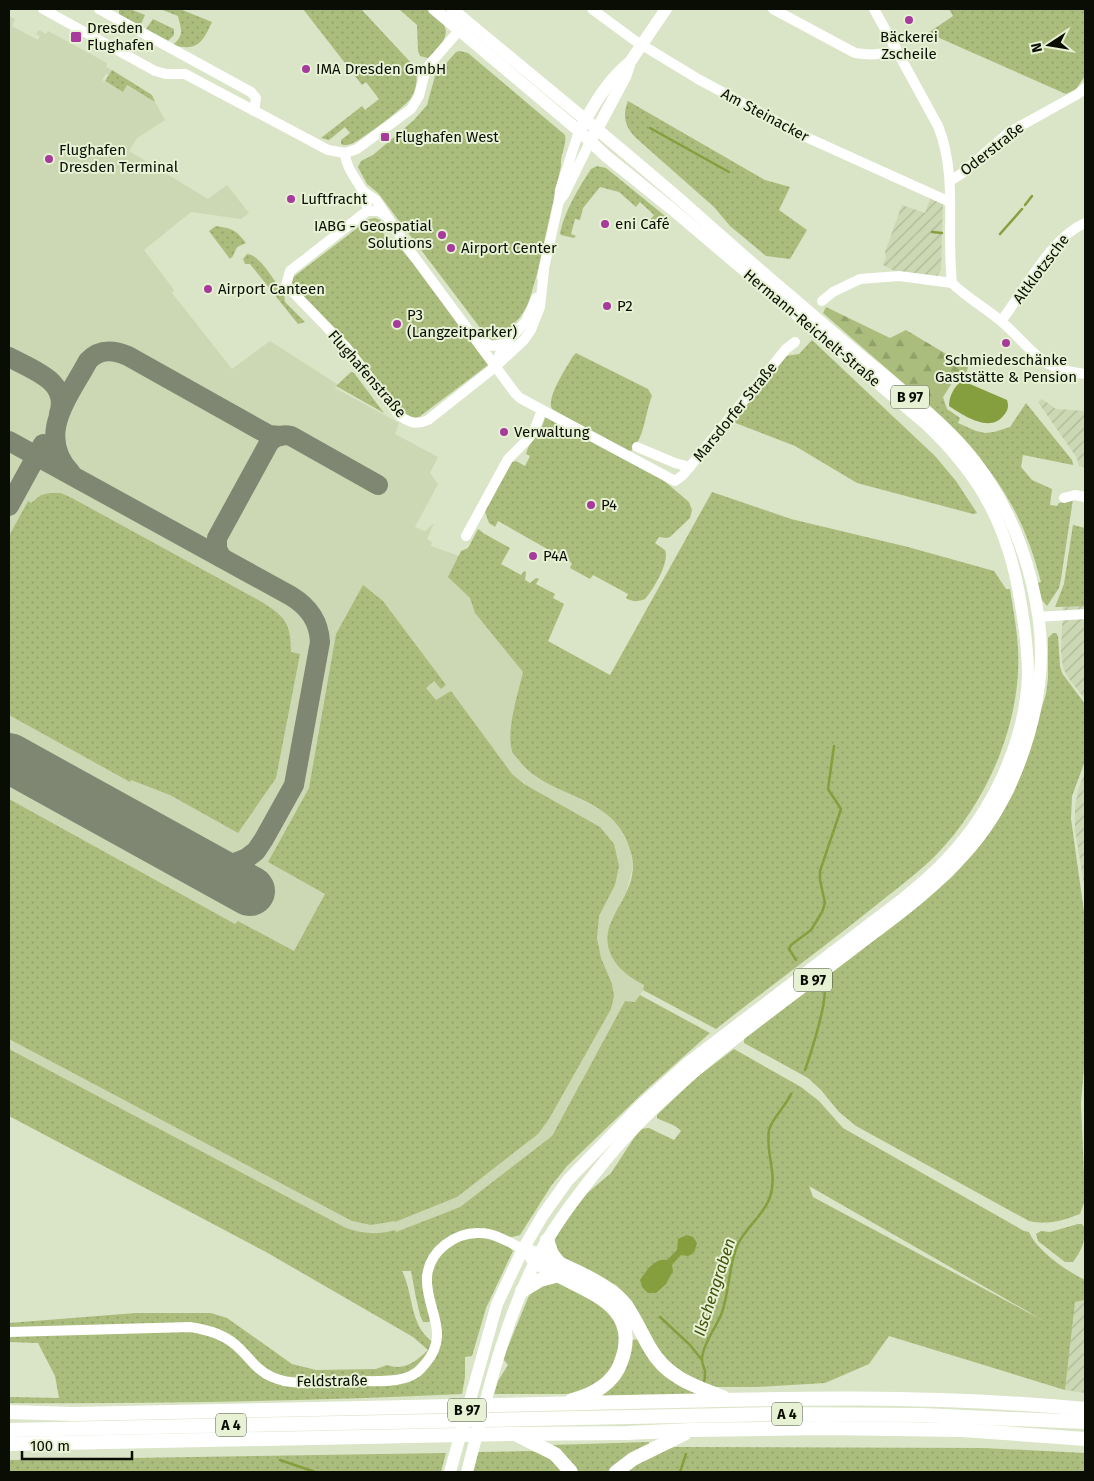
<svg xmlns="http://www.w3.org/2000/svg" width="1094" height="1481" viewBox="0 0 1094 1481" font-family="'Fira Sans',sans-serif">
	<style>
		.built { fill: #ccd8b3 }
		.industrial { fill: url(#industrial-furrows) }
		.grass { fill: url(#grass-dots); fill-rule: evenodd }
		.forest { fill: url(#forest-firs) }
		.water { fill: #869f3e }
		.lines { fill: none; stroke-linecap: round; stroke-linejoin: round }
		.stream { stroke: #869f3e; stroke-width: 2.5 }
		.taxiway { stroke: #7f8672; stroke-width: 20 }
		.runway { stroke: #7f8672; stroke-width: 50 }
		.minor { stroke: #fff; stroke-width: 10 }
		.major { stroke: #fff; stroke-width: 12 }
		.highway { stroke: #fff; stroke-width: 14 }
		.poi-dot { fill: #a63b9c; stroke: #e7f1d3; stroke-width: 2 }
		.labels { text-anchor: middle; stroke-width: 4; stroke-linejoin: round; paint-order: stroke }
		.shield { fill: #e7f1d3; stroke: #4c5142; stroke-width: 1 }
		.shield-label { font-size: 14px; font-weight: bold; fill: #0a0d04 }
		.poi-label { font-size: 15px; fill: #0a0d04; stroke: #e7f1d3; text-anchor: start }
		.street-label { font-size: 15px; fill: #0a0d04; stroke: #e7f1d3 }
		.water-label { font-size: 16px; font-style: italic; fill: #43530c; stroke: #e7f1d3 }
	</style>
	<defs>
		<pattern id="industrial-furrows" width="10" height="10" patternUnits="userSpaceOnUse" patternTransform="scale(1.25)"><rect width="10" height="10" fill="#ccd8b3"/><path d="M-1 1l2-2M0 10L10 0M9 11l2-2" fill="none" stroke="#aeb898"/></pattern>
		<pattern id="grass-dots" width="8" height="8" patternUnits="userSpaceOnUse" patternTransform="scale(1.25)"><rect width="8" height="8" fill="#aabd7d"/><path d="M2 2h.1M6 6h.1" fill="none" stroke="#91a16a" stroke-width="1.8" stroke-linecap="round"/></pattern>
		<pattern id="forest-firs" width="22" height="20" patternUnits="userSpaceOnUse" patternTransform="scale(1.25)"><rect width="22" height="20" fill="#aabd7d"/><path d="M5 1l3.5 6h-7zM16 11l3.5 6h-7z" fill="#91a16a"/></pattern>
	</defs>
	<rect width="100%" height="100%" fill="#dae4c6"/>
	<polygon class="built" points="9,16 15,19 12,26 38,40 40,36 36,34 39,30 46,34 48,31 107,63 106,67 112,70 109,75 106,74 102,80 123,92 126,85 155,102 165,120 137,138 129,151 208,199 227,185 249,213 241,219 191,212 144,250 174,290 172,293 232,369 270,341 337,384 335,388 399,423 395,434 438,457 430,473 438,484 415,527 425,531 434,523 427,539 432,542 431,546 459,556 469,552 564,604 537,668 538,778 603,811 618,825 623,834 630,849 633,866 626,893 610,922 613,958 624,972 645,985 645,987 637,1000 635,1002 625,1001 552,1136 460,1207 396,1232 386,1235 354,1235 9,1056"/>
	<g class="industrial">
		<polygon points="931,197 943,202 941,270 937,276 931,278 902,275 883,265 886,257 885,252 902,205 925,213"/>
		<polygon points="1042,399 1056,409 1085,411 1085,467 1079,466 1077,458 1038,402"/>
		<polygon points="1073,525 1085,528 1085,699 1069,679 1063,668 1061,652 1064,584"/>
		<polygon points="1085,772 1085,890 1075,830 1075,807 1078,790"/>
		<polygon points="1085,1300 1085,1393 1065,1390 1075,1301"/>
	</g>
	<g class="grass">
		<polygon points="119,9 130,9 145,15 140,26 119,15"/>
		<path d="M160,9H180L212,22C203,42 197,52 173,45C185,34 181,30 178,16Z"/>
		<path d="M303,9H361L413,65C419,75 417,88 411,98C405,107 360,141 351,144C348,145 345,145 343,145L341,144V140L350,133L345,127L329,140L321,138L362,106L365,110L379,99L366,82L362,85Z"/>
		<path d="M399,9H427C442,21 454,28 439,47C435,51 432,55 428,58L420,56L418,51L417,25Z"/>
		<polygon points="949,9 1085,9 1085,76 1076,89 1066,94 928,33 953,16"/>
		<polygon points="153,19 174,29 174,35 168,41 146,29"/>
		<path d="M460,51L468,53L565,135C567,145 560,154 561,166L537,274L528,305L520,317L507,332L498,339L492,340L487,337L378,193L367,184L358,167L361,161L373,155L414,120L427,105L435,76L456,52Z"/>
		<polygon points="112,70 152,95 155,102 127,85 123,92 105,81"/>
		<path d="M628,101L765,180L790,187L779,210L807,230L790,259L766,256L730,226L714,207L636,138C625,127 622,116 628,101Z"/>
		<path d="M597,166L606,168L665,216L655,225L651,224L650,220L654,215L640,202L636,207L619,192L600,187L583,208L580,220L575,219L571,234L576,236L574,238L561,235L560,233C565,210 578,189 591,169Z"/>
		<polygon points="375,218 380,220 385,227 382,232 387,238 391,238 426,278 488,362 488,365 419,417 414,418 403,414 294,288 292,282 292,278 369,219"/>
		<path d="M216,226C233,229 235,229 246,243L237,247L233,256L230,259L209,231Z"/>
		<path d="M247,254C260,254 276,284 284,294L285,302L305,322L298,324L250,264H245L243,259Z"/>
		<polygon points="812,340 935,456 956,481 977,513 973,514 857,483 795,446 733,422 785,356 799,354"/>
		<path d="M576,353L648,389L652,396C645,413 645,437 631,451H626L552,409C546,397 567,367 573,356Z"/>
		<polygon points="351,372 354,373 384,413 336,386"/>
		<path d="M943,397L947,409L960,418L958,423L976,431L985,433L994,432L1010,427L1026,403L1072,460L1073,465L1023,455L1021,467L1032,480L1052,489L1050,505L1057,506L1059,503L1073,499L1061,579L1059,588L1047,606L1042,600L1037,583L1041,582C1021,503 989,464 933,409Z"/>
		<path d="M548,416L662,479L689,502L692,510L690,518L670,537L666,538L659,537L655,543L665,550C670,562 653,590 645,599C637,602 633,602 626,598L628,594L593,575L590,579L570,568L572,563L498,521L495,527L489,523L485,512L486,508L510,463L516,461L525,466L530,456L526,454C529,441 542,432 545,418Z"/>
		<path d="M712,492L791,519L908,547L994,571L1006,589H1010C1013,608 1017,629 1018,649C1022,722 987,803 936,855C917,874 896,889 875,906C823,948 769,987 716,1029L643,990L644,985C631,978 618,970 611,955C596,921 633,901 633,866C633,856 629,846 625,837C606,796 549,796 521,763C519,759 513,755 512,751C506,729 518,694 523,672L475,613L470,598L448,577L461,551L468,548L478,529L481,531L483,533L510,548L501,564L521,575L524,571L526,572L525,580L530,583L536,578L539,579L536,584L555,594L553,598L564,604L548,641L610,675Z"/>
		<path d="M50,493H61L72,498L260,601C285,616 291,623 291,652L300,654L276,778L238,833L170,795L131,780L130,782L9,715V536L28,501L31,503L41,495Z"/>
		<polygon points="1073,525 1085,528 1085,606 1055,607 1064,584"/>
		<polygon points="363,585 383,601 446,685 441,689 434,681 426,688 436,700 451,691 512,774 524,784 600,827 614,844 619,866 615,885 599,916 597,938 601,958 612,984 614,996 611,1009 549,1119 538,1134 457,1197 395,1222 395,1221 371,1225 352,1221 9,1039 9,799 235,924 238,921 294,951 325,894 268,862 309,788 336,634"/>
		<path d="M1053,633H1056L1058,636L1060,666L1062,673L1085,704V761L1072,796L1071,819L1085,919V1056L1081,1103L1085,1200L1080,1214C1062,1221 1047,1225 1029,1221L856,1126L839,1112L821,1090L808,1078L744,1043V1039L911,912L953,876L980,845L998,820L1014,792L1022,771L1046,694L1048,678V638Z"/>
		<path d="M640,995L710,1033L646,1090L567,1166L551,1186L520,1235C516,1236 510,1238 505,1237C496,1235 489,1229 479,1229C449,1229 421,1255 425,1287C426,1297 430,1307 433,1317L429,1322H423L420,1315L416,1298L411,1271H402C414,1294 409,1326 433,1342C428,1358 417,1371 400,1375L287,1381L281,1386C308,1388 337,1384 364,1383C376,1383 391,1385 402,1382C409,1380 417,1375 422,1371C438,1357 444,1336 439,1316C437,1306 432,1297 431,1287C429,1256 453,1234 483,1236C493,1237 507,1243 513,1251L486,1308L472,1356L465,1357V1377L462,1394C311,1401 160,1404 9,1403V1397L59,1398L55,1376L38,1343L9,1342V1323L136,1313H211L227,1318L292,1364L316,1370L376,1369L387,1365C405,1371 415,1362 428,1350L413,1337L266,1252L9,1116V1049L346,1228C365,1234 376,1235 395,1230L396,1232L460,1207L552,1136L625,1001L635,1002Z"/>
		<path d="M734,1049L801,1087L819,1101L843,1128L1024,1231L1029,1232C1037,1251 1067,1271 1085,1280V1300L1075,1302L1065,1390L889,1336L869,1364L825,1383L756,1387H716L699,1383L682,1373L667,1361L658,1349L632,1301L616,1285L565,1261L554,1248L555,1239L579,1200L611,1173L640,1129L649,1128L674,1140L681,1131C673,1123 666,1123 657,1118V1115L697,1077ZM809,1186L1046,1322L813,1197Z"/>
		<path d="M1078,1224H1082L1085,1228C1085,1243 1081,1251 1073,1262H1065L1038,1241L1036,1234L1041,1231L1050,1232Z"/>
		<polygon points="556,1280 597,1300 616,1318 622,1348 610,1376 580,1394 494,1394 498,1381 508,1365 503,1359 528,1298 533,1289"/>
		<path d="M640,1339L698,1394L603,1396L604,1393C621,1381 632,1363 631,1340Z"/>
		<polygon points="649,1442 649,1444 609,1472 577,1472 552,1445"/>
		<path d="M674,1447L983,1448L1085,1453V1472H626C640,1460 656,1453 674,1447Z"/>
		<polygon points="531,1451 544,1454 566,1472 472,1472 478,1452"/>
		<polygon points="446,1453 441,1472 9,1472 9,1460"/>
	</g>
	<polygon class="forest" points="826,307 890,338 906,330 968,367 966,374 955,378 940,402 933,409 823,313"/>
	<g class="water">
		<path d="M963,381L1007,400C1009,406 1008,410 1004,415C990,434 963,415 949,406C949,397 954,385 963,381Z"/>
		<path d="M687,1235L693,1237L697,1243L694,1253L688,1256L681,1255L672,1265L673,1271L666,1284L656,1293H648L642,1287L640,1280C647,1270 654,1258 667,1260L677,1250L678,1239Z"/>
	</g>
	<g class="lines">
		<g class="stream">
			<polyline points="650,128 729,172"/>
			<polyline points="1025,205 1032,196"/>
			<polyline points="932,232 942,233"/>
			<polyline points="1000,234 1022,209"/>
			<polyline points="796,960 789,949 791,945 811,930 822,912 825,903 820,880 820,871 841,809 828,789 834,746"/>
			<path d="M805,1070C810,1056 828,1000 824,989"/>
			<polyline points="660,1317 690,1345 702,1360"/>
			<path d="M704,1382C705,1379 705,1375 705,1371C704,1367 702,1364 702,1360C702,1346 716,1327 721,1315C730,1292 728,1266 738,1244C746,1227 764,1215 770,1197C778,1174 765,1153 769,1130C772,1118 786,1106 791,1094"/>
			<polyline points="280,1460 315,1472"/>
			<polyline points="680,1472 686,1454"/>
		</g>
		<g class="taxiway">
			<path d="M9,357C32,370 70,381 59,414"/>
			<path d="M9,441L291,596C309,607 319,621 320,642L294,785L264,839L256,851L247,858L227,866L208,865L188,857"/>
			<path d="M71,473C35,435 69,397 88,361C100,348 114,350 128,356L269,435L280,436"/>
			<polyline points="9,506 43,444"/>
			<path d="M222,558L217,549V538L269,443C275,436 282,434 291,436L378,485"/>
		</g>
		<polyline class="runway" points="9,758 250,891"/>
		<g class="minor">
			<polyline points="43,9 155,71 166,74 185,74 328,150 345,153 357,149 411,109 419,96 424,76 429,65 463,26"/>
			<polyline points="99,9 251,92 256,98 254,111"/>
			<polyline points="592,9 634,40 698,79 806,137 950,202"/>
			<path d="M773,9L855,53C869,55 884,56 896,48"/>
			<path d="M874,9L938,126C958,175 946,231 952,283C967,298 986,308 1002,322C1034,350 1038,369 1085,374"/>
			<path d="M345,153C346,175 369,188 367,211"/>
			<polyline points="950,181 961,174 1008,133 1078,94 1085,88"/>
			<polyline points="363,191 376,200 410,251 515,393 520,398 675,481 683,475 786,349 795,342"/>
			<polyline points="560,200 565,193 590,142"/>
			<path d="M385,215L379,211H367L290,271L286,285L346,347L400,416C410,423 417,425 428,420L495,367L524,340L531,330L540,307L544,270"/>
			<polyline points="542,277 559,201 560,190 579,131"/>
			<polyline points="822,301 833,292 860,279 899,276 952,283"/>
			<path d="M1001,321C1024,292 1051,237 1085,223"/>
			<polyline points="476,339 492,346 505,344"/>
			<polyline points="495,366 502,348 526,321 536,298"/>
			<polyline points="637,447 675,463 690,467"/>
			<polyline points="1064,498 1075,495 1085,497"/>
			<polyline points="466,536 508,459 528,439 534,431 542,410"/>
			<polyline points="1038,617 1085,614"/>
			<path d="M9,1332L190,1327C209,1330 227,1335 241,1350C251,1360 258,1371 272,1377C294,1387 330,1382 355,1381C368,1381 383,1382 396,1380C402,1379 410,1377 414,1374C419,1372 422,1367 425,1364C452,1333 425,1309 427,1277C429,1251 455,1232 480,1233C495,1233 510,1243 523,1249"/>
		</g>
		<g class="major">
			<path d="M434,9L579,131L606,156L673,210L926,424C982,477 1009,528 1021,605C1025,628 1028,652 1028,676C1025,743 992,812 946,860C933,874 919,886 904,898L689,1062L641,1105L568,1180L543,1215L523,1249L497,1304L450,1472"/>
			<path d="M452,9C526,71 602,132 676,196C715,230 753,265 793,298C825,326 857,353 890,380C919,405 950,429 974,460C1010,507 1031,563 1039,621C1049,700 1018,796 964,855C931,892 892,919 853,949C763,1018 667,1082 596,1172C575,1199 552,1228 536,1260C502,1327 486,1401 467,1472"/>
			<path d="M582,127C594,103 608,80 629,63"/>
			<polyline points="594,135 625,77 630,62 666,9"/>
		</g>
		<g class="highway">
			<polyline points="547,1240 552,1254 560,1264"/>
			<path d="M523,1249C548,1258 606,1281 623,1302C634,1315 641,1333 650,1348C666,1377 694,1386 723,1397"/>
			<path d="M532,1258C566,1290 646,1295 621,1362C614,1383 593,1395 572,1400"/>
			<polyline points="522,1291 540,1280 559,1275"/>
			<path d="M9,1412L74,1414C245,1410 416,1408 587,1403C753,1399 920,1393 1085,1409"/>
			<polyline points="9,1430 772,1414 921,1415 1085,1422"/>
			<polyline points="519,1436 555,1454 571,1472"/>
			<polyline points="9,1444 514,1434 627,1433 692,1430 824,1428 962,1430 1085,1439"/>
			<polyline points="616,1472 633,1459 684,1434"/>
		</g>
	</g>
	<g class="poi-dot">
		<circle cx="909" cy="20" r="5"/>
		<rect x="70" y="31" width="12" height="12" rx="2.5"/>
		<circle cx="306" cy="69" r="5"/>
		<rect x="380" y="132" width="10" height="10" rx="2.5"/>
		<circle cx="49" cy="159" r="5"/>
		<circle cx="291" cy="199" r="5"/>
		<circle cx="605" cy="224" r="5"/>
		<circle cx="442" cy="235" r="5"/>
		<circle cx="451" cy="248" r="5"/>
		<circle cx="208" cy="289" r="5"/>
		<circle cx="607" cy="306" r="5"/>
		<circle cx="397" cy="324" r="5"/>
		<circle cx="1006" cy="343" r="5"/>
		<circle cx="504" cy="432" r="5"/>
		<circle cx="591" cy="505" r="5"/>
		<circle cx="533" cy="556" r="5"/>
	</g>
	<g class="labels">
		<g class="shield">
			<rect x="891" y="385.5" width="38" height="23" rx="4"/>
			<rect x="794" y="968.5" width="38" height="23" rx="4"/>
			<rect x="448" y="1398.5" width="38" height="23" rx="4"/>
			<rect x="772" y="1402.5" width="30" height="23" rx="4"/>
			<rect x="216" y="1413.5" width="30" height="23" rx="4"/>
		</g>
		<g class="shield-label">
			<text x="910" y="402">B 97</text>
			<text x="813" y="985">B 97</text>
			<text x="467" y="1415">B 97</text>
			<text x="787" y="1419">A 4</text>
			<text x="231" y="1430">A 4</text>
		</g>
		<g class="poi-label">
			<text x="87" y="33">Dresden<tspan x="87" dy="17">Flughafen</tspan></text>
			<text x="909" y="42" text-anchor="middle">Bäckerei<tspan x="909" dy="17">Zscheile</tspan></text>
			<text x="316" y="74">IMA Dresden GmbH</text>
			<text x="395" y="142">Flughafen West</text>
			<text x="59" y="155">Flughafen<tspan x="59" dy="17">Dresden Terminal</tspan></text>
			<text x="301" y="204">Luftfracht</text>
			<text x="615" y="229">eni Café</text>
			<text x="432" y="231" text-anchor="end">IABG - Geospatial<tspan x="432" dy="17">Solutions</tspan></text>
			<text x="461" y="253">Airport Center</text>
			<text x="218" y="294">Airport Canteen</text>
			<text x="617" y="311">P2</text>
			<text x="407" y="320">P3<tspan x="407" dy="17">(Langzeitparker)</tspan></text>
			<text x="1006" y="365" text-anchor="middle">Schmiedeschänke<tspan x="1006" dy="17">Gaststätte &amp; Pension</tspan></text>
			<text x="514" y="437">Verwaltung</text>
			<text x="601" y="510">P4</text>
			<text x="543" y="561">P4A</text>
		</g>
		<g class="street-label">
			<text transform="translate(765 115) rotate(28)" y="5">Am Steinacker</text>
			<text transform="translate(992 149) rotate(-38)" y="5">Oderstraße</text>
			<text transform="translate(1041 269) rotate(-53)" y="5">Altklotzsche</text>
			<text transform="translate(812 328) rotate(40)" y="5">Hermann-Reichelt-Straße</text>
			<text transform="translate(367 374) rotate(49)" y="5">Flughafenstraße</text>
			<text transform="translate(735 412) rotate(-51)" y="5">Marsdorfer Straße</text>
			<text transform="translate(332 1381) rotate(-1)" y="5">Feldstraße</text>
		</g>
		<g class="water-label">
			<text transform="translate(714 1287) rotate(-72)" y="6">Ilschengraben</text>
		</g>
	</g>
	<rect width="1094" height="1481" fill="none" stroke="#0a0d04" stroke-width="20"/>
	<g transform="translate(1049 45) rotate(258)" stroke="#e7f1d3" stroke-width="4" paint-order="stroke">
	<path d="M0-4L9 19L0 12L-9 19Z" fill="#0a0d04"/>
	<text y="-8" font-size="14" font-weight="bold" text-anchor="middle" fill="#0a0d04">N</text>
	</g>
	<path d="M22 1451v8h110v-8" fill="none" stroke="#0a0d04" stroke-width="2.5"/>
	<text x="30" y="1451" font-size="15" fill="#0a0d04" stroke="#e7f1d3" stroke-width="4" paint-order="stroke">100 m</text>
</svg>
